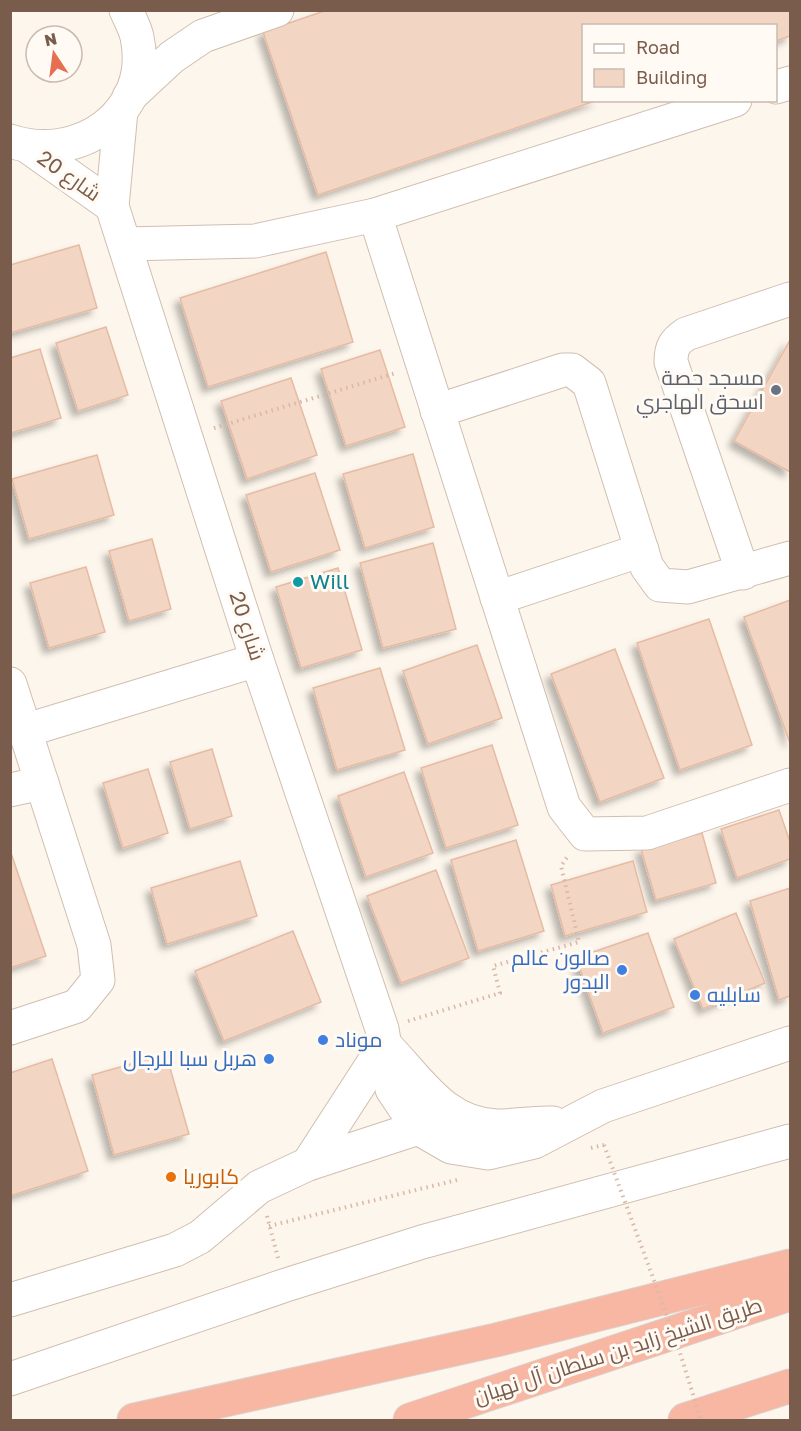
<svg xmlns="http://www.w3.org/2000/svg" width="801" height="1431" viewBox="0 0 801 1431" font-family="'Golos Text',Cairo,sans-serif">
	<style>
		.building { fill: #f3d5c3; stroke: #e6bba3; stroke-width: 1.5; filter: url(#shadow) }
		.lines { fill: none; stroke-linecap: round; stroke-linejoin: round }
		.minor-casing { stroke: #d1beb0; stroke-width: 35 }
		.highway-casing { stroke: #dad1cd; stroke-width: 35 }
		.path { stroke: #d9b8a5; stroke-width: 4; stroke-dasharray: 1.5 4.5; stroke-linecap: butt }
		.minor { stroke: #fff; stroke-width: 33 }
		.highway { stroke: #f7b7a3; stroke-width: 33 }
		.path-bridge { stroke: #d9b8a5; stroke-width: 4; stroke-dasharray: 1.5 4.5; stroke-linecap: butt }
		.worship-dot { fill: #6b7280; stroke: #fffaf3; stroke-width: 2 }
		.culture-dot { fill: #0f9aa8; stroke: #fffaf3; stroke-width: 2 }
		.shop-dot { fill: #3f7fe0; stroke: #fffaf3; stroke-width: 2 }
		.food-dot { fill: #e8710a; stroke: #fffaf3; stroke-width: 2 }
		.labels { text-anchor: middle; stroke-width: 6; stroke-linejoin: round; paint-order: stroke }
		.street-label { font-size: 21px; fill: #7a5c4d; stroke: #fffaf3 }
		.worship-label { font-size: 21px; fill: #5b616d; stroke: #fffaf3; text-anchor: end }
		.culture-label { font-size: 21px; fill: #0d838f; stroke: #fffaf3; text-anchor: start }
		.shop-label { font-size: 21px; fill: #366cbe; stroke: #fffaf3; text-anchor: end }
		.food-label { font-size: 21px; fill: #c56008; stroke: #fffaf3; text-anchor: start }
	</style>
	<defs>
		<filter id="shadow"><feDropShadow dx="-5.5" dy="5.5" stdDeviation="3" flood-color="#0004"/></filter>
	</defs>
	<rect width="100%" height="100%" fill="#fdf6ec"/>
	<g class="building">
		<polygon points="327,10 790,10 790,36 776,41 776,26 584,26 584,100 598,100 318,195 263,32"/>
		<polygon points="79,245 97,308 10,333 10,265"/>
		<polygon points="326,252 353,342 208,387 180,298"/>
		<polygon points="106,327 128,395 78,411 56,343"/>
		<polygon points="790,340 790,472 734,441"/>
		<polygon points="40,349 61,418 11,433 10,358"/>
		<polygon points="380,350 405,427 346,446 321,369"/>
		<polygon points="291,378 317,455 247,479 221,401"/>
		<polygon points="413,454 434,527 365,548 343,474"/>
		<polygon points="97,455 114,515 29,539 12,479"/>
		<polygon points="315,473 340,550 271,572 246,495"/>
		<polygon points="152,539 171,609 129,621 109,551"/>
		<polygon points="433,543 456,629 383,648 360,563"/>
		<polygon points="86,567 105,632 49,648 30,583"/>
		<polygon points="338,568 362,650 301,668 276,587"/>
		<polygon points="790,600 790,743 744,617"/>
		<polygon points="709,619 752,745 680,770 637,643"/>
		<polygon points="477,645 502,718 428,744 403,671"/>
		<polygon points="615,649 664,778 600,802 551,674"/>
		<polygon points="380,668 405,750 337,770 313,688"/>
		<polygon points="492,745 518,825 446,848 421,768"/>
		<polygon points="212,749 232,816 190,829 170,762"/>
		<polygon points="148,769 168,833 123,848 103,783"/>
		<polygon points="404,772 433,853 366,877 338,796"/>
		<polygon points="779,810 790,842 790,859 737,878 721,829"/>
		<polygon points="702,833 716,883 656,900 641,849"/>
		<polygon points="516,840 544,931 478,951 451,860"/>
		<polygon points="10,850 46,956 10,968"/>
		<polygon points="240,861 257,916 167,944 151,888"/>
		<polygon points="633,861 647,912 565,936 551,885"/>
		<polygon points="436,870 469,958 401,983 367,896"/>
		<polygon points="790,888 790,996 779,1000 750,901"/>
		<polygon points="736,913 765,983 703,1009 674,939"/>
		<polygon points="293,931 321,1002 224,1041 195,971"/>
		<polygon points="648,933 674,1007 603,1033 576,958"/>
		<polygon points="166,1054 189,1134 114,1155 92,1075"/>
		<polygon points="52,1059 88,1171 10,1196 10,1073"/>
	</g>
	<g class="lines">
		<defs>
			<g id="minor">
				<polyline points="776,87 790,83"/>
				<polyline points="129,97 172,57 203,36 277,10"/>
				<polyline points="121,111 112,206 257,660 382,1029 392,1089 418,1128 451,1147 488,1153 534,1142 603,1106 790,1043"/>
				<path d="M10,141C79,164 153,113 137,37C135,28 130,19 126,10"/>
				<polyline points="27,146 112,206"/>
				<polyline points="375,215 564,807 585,834 647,833 790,785"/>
				<polyline points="125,244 255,241 375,215 735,100"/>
				<polyline points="437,411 563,370 572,370 589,383 647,567 660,585 688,587 790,558"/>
				<path d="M743,573L671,362C671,348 674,342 686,334L790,299"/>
				<polyline points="497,598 642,550"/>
				<polyline points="10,684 94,945 98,980 77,1006 10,1028"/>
				<polyline points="27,730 257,660"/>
				<polyline points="10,790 42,783"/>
				<path d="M385,1045C419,1079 443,1124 497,1126C516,1126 534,1122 553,1123"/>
				<polyline points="308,1164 385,1045"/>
				<polyline points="10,1300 175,1250 200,1237 259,1187 308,1164 418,1128"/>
				<polyline points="10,1379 286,1285 422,1242 790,1141"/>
			</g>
			<g id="highway">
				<polyline points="134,1420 496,1340 790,1266"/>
				<polyline points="410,1420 790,1294"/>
				<polyline points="685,1420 790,1386"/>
			</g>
		</defs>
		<use href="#minor" class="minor-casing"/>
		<use href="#highway" class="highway-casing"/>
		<g class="path">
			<polyline points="214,428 396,373"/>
			<polyline points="408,1021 500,993 493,966 579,942 561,866 568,856"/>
			<polyline points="591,1148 604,1145"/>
			<polyline points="267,1216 278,1258"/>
			<polyline points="269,1226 461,1179"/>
		</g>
		<use href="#minor" class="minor"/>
		<use href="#highway" class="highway"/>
		<polyline class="path-bridge" points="604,1145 676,1340 701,1420"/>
	</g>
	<circle class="worship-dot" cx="776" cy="390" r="6"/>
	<circle class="culture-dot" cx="298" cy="582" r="6"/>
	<g class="shop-dot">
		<circle cx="622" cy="970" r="6"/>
		<circle cx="695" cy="995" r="6"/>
		<circle cx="323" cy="1040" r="6"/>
		<circle cx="269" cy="1059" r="6"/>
	</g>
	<circle class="food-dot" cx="171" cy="1177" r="6"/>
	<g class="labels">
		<g class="street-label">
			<text transform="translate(69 176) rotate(35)" y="7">شارع 20</text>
			<text transform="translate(247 626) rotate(72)" y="7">شارع 20</text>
			<text transform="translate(618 1351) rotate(-18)" y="7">طريق الشيخ زايد بن سلطان آل نهيان</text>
		</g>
		<g class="worship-label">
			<text x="764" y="385">مسجد حصة<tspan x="764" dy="24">اسحق الهاجري</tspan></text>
		</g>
		<g class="culture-label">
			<text x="310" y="589">Will</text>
		</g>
		<g class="shop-label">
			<text x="610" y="965">صالون عالم<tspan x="610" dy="24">البدور</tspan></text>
			<text x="707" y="1002" text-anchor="start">سابليه</text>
			<text x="335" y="1047" text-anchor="start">موناد</text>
			<text x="257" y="1066">هربل سبا للرجال</text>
		</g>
		<g class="food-label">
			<text x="183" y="1184">كابوريا</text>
		</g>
	</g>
	<rect width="801" height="1431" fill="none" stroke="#7a5c4d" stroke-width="24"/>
	<rect x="582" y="24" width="195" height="78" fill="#fffaf3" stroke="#cabbb1" stroke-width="1.5"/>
	<rect x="594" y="44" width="30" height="9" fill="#ffffff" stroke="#cabbb1" stroke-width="1.5"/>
	<text x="636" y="54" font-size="18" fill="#7a5c4d">Road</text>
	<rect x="594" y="69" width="30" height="18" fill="#f3d5c3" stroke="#cabbb1" stroke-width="1.5"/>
	<text x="636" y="84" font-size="18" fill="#7a5c4d">Building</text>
	<g transform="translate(54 54) rotate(347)"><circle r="28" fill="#fffaf3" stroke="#cabbb1" stroke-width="1.5"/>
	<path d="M0-4.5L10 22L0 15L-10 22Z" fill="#e76f51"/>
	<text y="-9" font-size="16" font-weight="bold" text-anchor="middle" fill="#7a5c4d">N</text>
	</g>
</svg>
